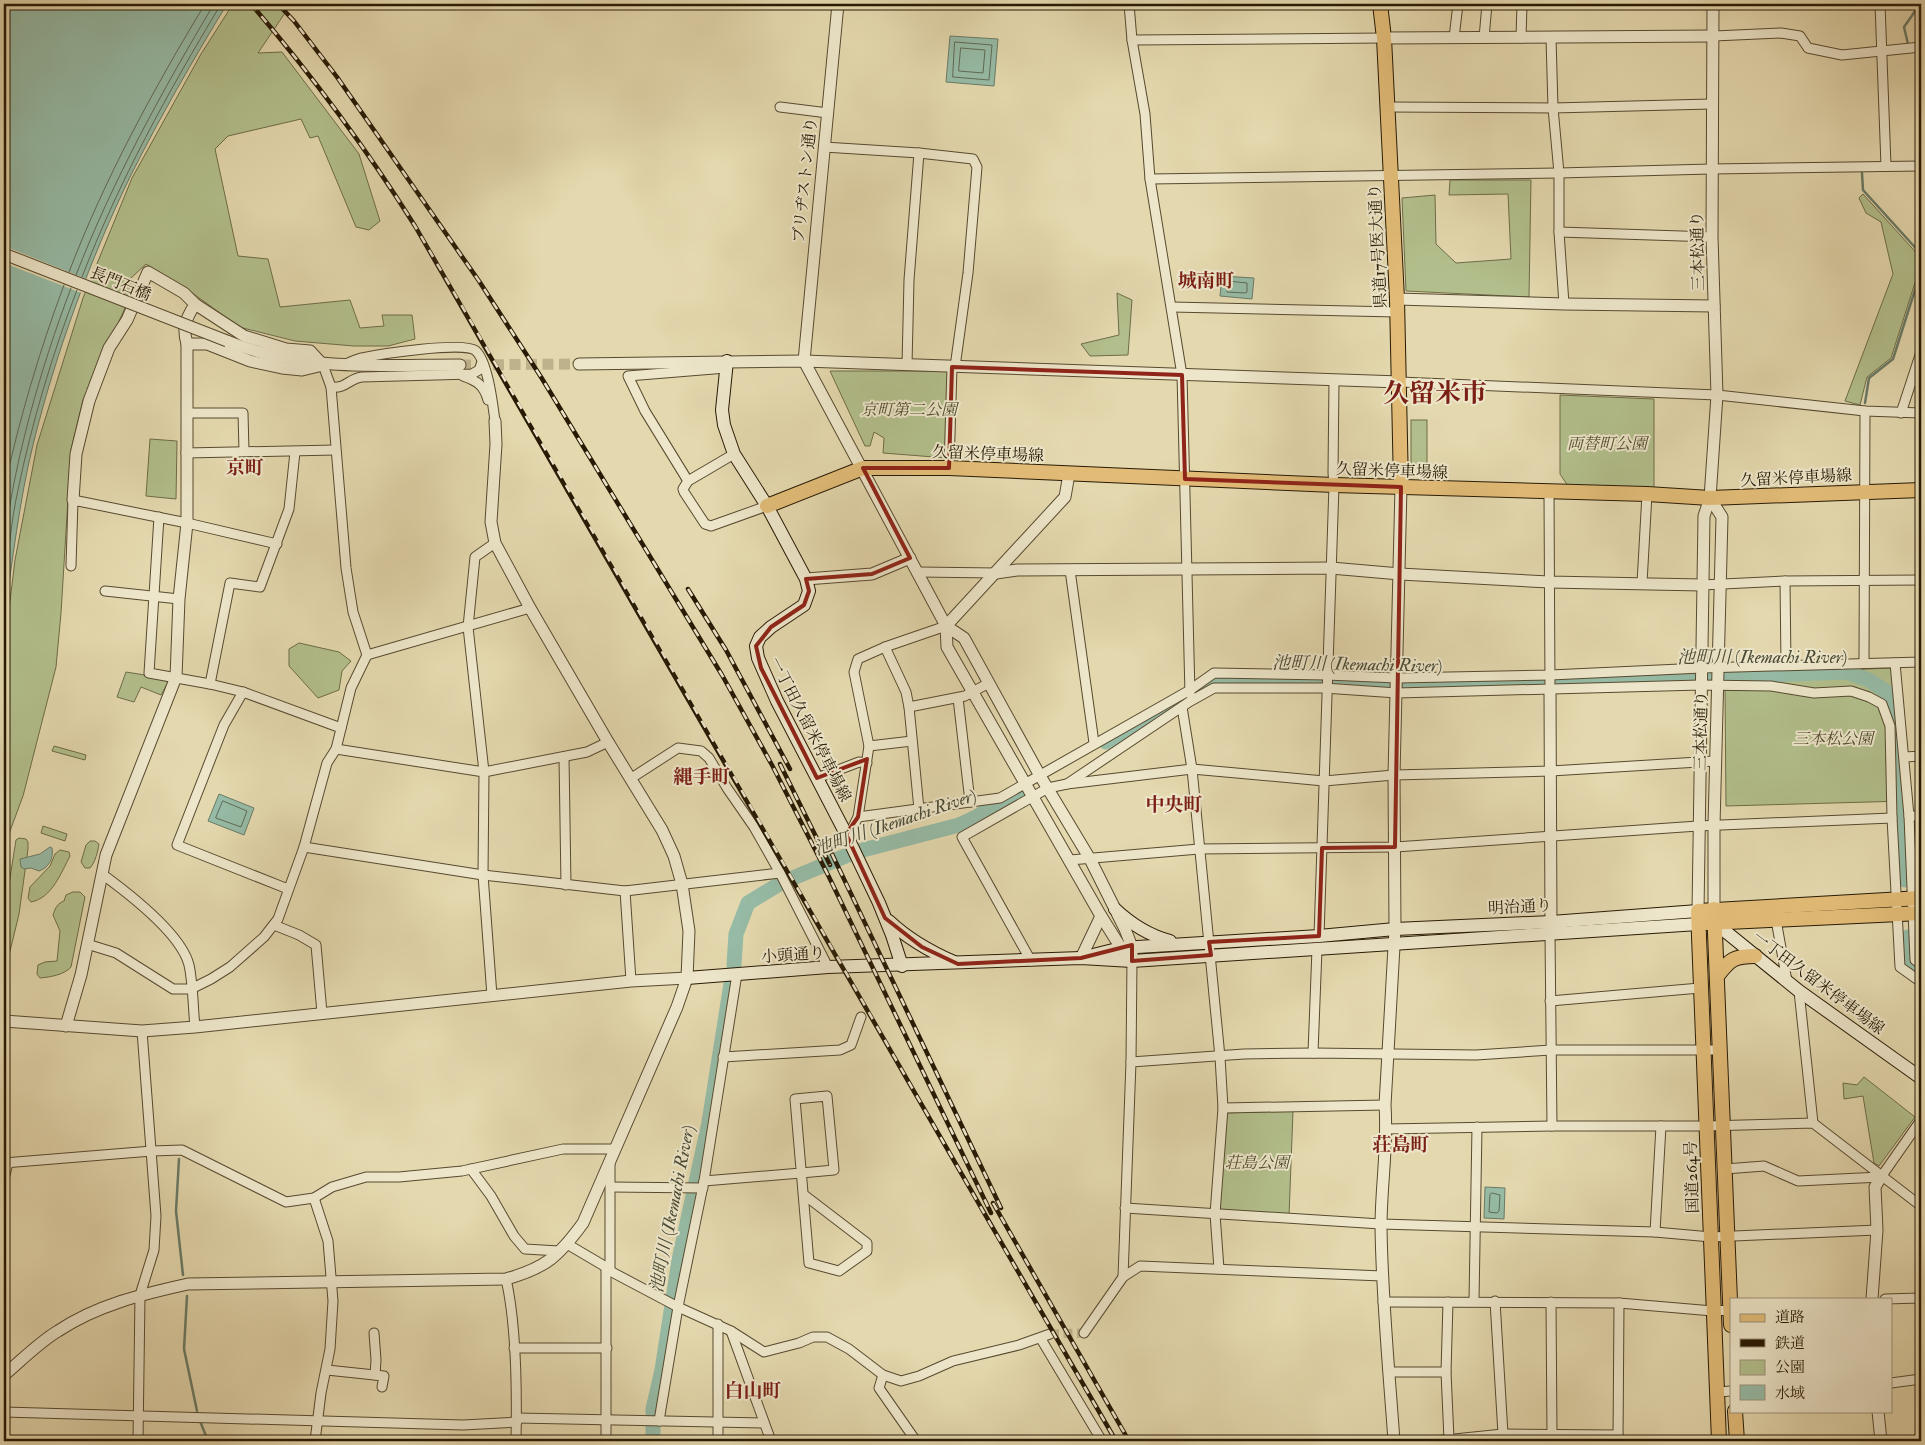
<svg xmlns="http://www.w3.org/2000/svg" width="1925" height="1445" viewBox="0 0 1925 1445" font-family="'IM FELL Double Pica','Noto Serif JP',serif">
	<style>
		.green { fill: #b2bf8c; stroke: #6d6c48 }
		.water { fill: #96bba6; stroke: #6a7b66 }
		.pier { fill: #e4d8ae }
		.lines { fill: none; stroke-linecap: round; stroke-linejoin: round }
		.shore { stroke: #5f6a56; stroke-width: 1 }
		.stream { stroke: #6a7b66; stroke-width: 2.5 }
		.river { stroke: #96bba6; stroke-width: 15 }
		.minor-tunnel { stroke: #beb28c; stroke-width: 9; stroke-dasharray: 9 4.5; stroke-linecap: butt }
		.tertiary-tunnel { stroke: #beb28c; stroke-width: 11; stroke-dasharray: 11 5.5; stroke-linecap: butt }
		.minor-casing { stroke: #574a2f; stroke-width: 11 }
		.tertiary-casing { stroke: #574a2f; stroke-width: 13 }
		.secondary-casing { stroke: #281a05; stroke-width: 14 }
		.primary-casing { stroke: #281a05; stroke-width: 16 }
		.trunk-casing { stroke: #281a05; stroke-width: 16 }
		.minor { stroke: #ede6ca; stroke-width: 9 }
		.tertiary { stroke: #ede6ca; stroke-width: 11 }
		.secondary { stroke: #ede6ca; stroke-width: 12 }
		.primary { stroke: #e2bc77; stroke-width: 14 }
		.trunk { stroke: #e2bc77; stroke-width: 14 }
		.rail-casing { stroke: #281a05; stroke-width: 4.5 }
		.rail { stroke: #ede6ca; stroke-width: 2.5; stroke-dasharray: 8; stroke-linecap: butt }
		.tertiary-bridge-casing { stroke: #574a2f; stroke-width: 13; stroke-linecap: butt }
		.tertiary-bridge { stroke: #ede6ca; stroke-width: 11 }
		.marked { fill: none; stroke: #8f2418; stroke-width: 4; stroke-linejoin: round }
		.labels { text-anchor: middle; stroke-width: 4; stroke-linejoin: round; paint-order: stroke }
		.street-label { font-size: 16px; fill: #281a05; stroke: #ede6ca }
		.park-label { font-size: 16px; font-style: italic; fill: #514c2e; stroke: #ede6ca }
		.water-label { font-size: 18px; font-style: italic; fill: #494a35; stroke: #ede6ca }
		.quarter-label { font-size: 19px; font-weight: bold; fill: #7a1f14; stroke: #ede6ca }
		.town-label { font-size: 26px; font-weight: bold; fill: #7a1f14; stroke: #ede6ca }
	</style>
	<rect width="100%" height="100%" fill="#e4d8ae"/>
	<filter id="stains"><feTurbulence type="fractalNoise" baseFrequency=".004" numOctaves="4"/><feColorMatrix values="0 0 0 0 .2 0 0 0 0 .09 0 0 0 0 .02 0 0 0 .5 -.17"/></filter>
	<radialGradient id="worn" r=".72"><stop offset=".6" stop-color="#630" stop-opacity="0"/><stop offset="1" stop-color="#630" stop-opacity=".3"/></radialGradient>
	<g class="green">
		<polygon points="233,4 291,4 258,53 282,52 350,142 359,154 380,221 369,230 356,227 318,136 310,138 301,119 228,136 215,149 238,256 268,259 280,307 350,300 360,328 384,326 382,315 412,315 415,339 388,346 354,346 295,341 239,327 191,292 146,264 130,279 136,284 83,400 71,450 61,613 56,667 23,796 10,831 4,868 4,650 15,560 37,445 83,298 132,178 201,54"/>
		<polygon points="1450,180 1531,180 1529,297 1406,291 1402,198 1435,195 1436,244 1456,263 1511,259 1508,194 1449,195"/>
		<polygon points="1863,194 1921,258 1921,264 1891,358 1867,377 1860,405 1845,401 1893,274 1881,222 1866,213 1859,198"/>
		<polygon points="1117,293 1132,300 1128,355 1090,356 1081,344 1119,335"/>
		<polygon points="830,371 948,371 947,458 883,453 884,438 874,432 870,446 865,446"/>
		<polygon points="1560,395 1654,399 1654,488 1568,486 1560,474"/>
		<rect x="1411" y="420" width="16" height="49"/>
		<polygon points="150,439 177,441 176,499 146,496"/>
		<polygon points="299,643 339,652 351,661 342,671 339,690 318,698 289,666 289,649"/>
		<polygon points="1893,668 1905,801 1726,806 1725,690 1728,687 1866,669"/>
		<polygon points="126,672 170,679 161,695 141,687 134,702 117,697"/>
		<polygon points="54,746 86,755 85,760 52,751"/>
		<polygon points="43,826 67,834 65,841 41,833"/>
		<polygon points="19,838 26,839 28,842 28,849 19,914 4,976 4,915 16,840"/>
		<path d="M90,841H95L99,844C98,851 95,863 90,868H85L81,862L86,845Z"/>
		<path d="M60,850L69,852L70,856C61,873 52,898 31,902L28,898L30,887L50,866L55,854Z"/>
		<path d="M73,892H80L85,897L71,967C64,975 50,977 40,978L37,974L38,965L45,962L57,961L60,931L53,915C55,908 58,903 64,901L66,895Z"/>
		<polygon points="1864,1077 1915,1117 1879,1166 1874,1163 1863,1096 1844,1099 1843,1083 1857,1085"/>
		<polygon points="1293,1111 1289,1216 1219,1211 1225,1113"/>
	</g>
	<g class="water">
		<path d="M4,4H227C193,60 160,117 131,175C90,259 55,355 33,445C19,502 13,559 4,617Z"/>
		<polygon points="950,36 998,39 994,86 946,82"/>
		<polygon points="1222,276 1254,278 1252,299 1220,296"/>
		<polygon points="219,794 254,808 244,835 208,821"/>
		<path d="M50,847L52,848C54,859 48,868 39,871L31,868L24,869L21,867L20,859L40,854Z"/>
		<polygon points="1485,1187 1505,1188 1504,1219 1484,1218"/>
	</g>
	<polygon class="pier" points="4,246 89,280 84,294 4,263"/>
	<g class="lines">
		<g class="shore">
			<polygon points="955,42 992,45 989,80 953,77"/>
			<polygon points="961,48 985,50 983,73 959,71"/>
			<path d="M69,272C105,178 153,90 205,4"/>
			<path d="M76,275C113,180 162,91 214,4"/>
			<path d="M82,277C119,181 168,92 221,4"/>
			<polygon points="1228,281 1247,283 1247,292 1245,293 1227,292 1226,284"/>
			<path d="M4,490C19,420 39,352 64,285"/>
			<path d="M4,542C16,455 40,370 71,288"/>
			<path d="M4,584C9,553 11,521 18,490C32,422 52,355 77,290"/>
			<polygon points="223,801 247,811 241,827 216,818"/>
			<polygon points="1492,1193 1500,1195 1499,1211 1497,1213 1489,1212 1490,1195"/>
		</g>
		<g class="stream">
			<polyline points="1908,44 1904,27 1920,4"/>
			<polyline points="1862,173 1863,190 1921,254"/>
			<polyline points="1865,403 1869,378 1893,359 1921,271"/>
			<polyline points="179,1159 176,1211 183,1275"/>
			<polyline points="187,1296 184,1349 197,1411"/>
			<polyline points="200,1421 208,1441"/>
		</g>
		<g class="river">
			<polyline points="1106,742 1209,685 1220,681 1383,685 1560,683 1688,675 1742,676 1846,672 1869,680 1891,695 1894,700 1905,880"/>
			<polyline points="1908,937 1910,961 1921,970"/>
			<polyline points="734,965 736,934 748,903 781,883 855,852 959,825 976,817 1025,788"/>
			<polyline points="653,1441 653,1409 662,1370 679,1260 709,1122 731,984"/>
		</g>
		<polyline class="minor-tunnel" points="1050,1334 1084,1333"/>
		<polyline class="tertiary-tunnel" points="460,365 579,364"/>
		<defs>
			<g id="minor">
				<polyline points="1129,4 1132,40 1145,114 1150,179 1182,375 1190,694"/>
				<polyline points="1880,4 1886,166"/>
				<polyline points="1714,36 1781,33 1800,36 1808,48 1842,55 1921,47"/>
				<polyline points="1454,38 1458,4"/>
				<polyline points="1484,38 1487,4"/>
				<polyline points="1521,38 1522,4"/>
				<polyline points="1551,38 1553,108 1559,173 1559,232 1564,304"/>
				<polyline points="1132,40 1384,38"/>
				<polyline points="780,107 828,113"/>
				<polyline points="1387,107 1553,108 1711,104"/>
				<polyline points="824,147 919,153 973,159 977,167 968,273 955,367"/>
				<polyline points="1150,179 1559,173 1711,169 1921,166"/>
				<polyline points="1559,232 1712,237"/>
				<polyline points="1172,307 1397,312"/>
				<path d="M348,363C353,361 357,359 362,358C380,354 465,341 476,351C488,362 493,406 495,421"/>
				<polyline points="907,365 909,280 919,153"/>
				<path d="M463,376C477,381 484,385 488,400"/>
				<polyline points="1400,382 1717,395 1865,411 1921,413"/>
				<path d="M331,387C346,389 348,379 362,377L472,374L479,370L482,362"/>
				<polyline points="187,413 243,413 244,451"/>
				<polyline points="1901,413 1921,352"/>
				<polyline points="186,453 335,450"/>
				<polyline points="734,454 688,481 683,489 684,492 705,524 711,526 767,506"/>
				<polyline points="949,468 952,367"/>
				<polyline points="688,481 645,411 628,376 726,368"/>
				<polyline points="1549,492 1550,690"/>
				<polyline points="159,517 149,673 210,684 243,692 341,728"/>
				<polyline points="71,566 73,500 187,523 277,544"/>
				<polyline points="1070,570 1094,743"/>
				<polyline points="918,572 996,573"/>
				<polyline points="1785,581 1786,665"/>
				<polyline points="1642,583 1647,494"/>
				<polyline points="1702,585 1785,581 1921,580"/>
				<polyline points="105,591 179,599"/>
				<polyline points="885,647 906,692 909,707 919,809"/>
				<polyline points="367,655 530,608"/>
				<polyline points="1864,663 1865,411"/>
				<polyline points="1895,663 1909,816 1915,960 1921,964"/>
				<polyline points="210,684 230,583 260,587 289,509 295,452"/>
				<polyline points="243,692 224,725 177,845 288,889"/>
				<polyline points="958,698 970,802"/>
				<polyline points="909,707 965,696 989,683"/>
				<polyline points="1182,707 1192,769 1220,1057 1223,1108 1215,1214 1219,1269"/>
				<polyline points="869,746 912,741"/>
				<polyline points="336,749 484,772 587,752 608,742"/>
				<polyline points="564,757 566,885"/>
				<polyline points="1905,757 1921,756"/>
				<polyline points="817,778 859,762 867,763"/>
				<polyline points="630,779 678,748 701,751 709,758 727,788 754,827 780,873 828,967"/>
				<polyline points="1067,784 1189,702 1214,688 1324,688 1397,693 1701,685 1771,686 1814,693 1851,691 1869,697 1882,704 1890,726 1892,818 1900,967 1921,982"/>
				<polyline points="1909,816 1921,816"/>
				<polyline points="858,817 1000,798 1190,690 1214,673 1327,675 1397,678 1550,675 1702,668 1921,662"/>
				<polyline points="846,834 852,829 858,817 869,746 854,672 858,659 885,647 946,626"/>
				<polyline points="304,847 483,875 625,891 780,873"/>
				<polyline points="1070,860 1199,849 1395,847 1698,826 1892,818"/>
				<path d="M102,874C128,893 181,933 189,965C193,983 193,1008 195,1027"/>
				<polyline points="625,891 631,981"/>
				<polyline points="1776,920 1787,981"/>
				<polyline points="274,925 299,935 316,945 322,1013"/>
				<polyline points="1550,934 1552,1126"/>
				<polyline points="1319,936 1334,485 1333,473 1334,380"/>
				<polyline points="87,944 116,953 173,989 191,989 211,979 230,967 264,937 278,919 304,847 327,763 336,749 351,688 367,655 353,612 346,568 331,387 323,365"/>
				<polyline points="1031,961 962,837 1048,788 1067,784 1192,769 1324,781 1394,775 1551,771 1715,761"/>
				<polyline points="1799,991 1813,1123"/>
				<polyline points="492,996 483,875 484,772 468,627 475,557 495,543"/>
				<polyline points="1550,1001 1700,988"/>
				<polyline points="1313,1053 1317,949"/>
				<polyline points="723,1057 840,1050 851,1045 861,1017"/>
				<polyline points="1131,1062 1244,1054 1313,1053 1476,1055 1551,1050 1721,1050"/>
				<polyline points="1223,1108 1385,1105"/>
				<polyline points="1386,1129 1552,1126 1706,1126 1813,1123 1921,1206"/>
				<polyline points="4,1163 152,1151 182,1150 286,1202 314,1198 332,1187 366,1177 399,1177 462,1171 563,1149 615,1149"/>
				<polyline points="471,1169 491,1196 514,1236 525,1249 559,1251"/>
				<polyline points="1725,1169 1764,1166 1798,1181 1881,1177"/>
				<polyline points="1881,1177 1921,1120"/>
				<polyline points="4,1179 8,1163"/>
				<polyline points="704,1181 801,1173 834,1170 827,1096 795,1099 809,1263 839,1271 867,1251 867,1243 803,1194"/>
				<polyline points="611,1187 703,1188"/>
				<polyline points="314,1198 328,1241 333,1301 330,1349 321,1393 315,1441"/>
				<polyline points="1125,1208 1381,1224 1655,1232 1711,1237 1877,1230"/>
				<polyline points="1655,1232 1661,1126"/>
				<polyline points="567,1244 606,1267 610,1271 678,1307 731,1331 764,1352 799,1343 813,1337 827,1337 849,1349 883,1375 901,1381 919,1376 953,1361 1019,1345 1050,1334"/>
				<polyline points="610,1271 610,1164"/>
				<polyline points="1123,1277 1131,1062 1132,961"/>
				<path d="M506,1279C517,1327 517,1392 516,1441"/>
				<polyline points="1885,1299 1921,1298"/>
				<polyline points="1474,1301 1477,1127"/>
				<polyline points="1495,1301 1503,1434"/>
				<polyline points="1383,1302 1619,1303 1713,1311 1731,1310"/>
				<polyline points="1448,1302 1446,1372 1449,1439"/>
				<polyline points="1551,1302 1552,1435"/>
				<polyline points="731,1331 771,1441"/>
				<polyline points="374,1333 376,1360 375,1375"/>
				<polyline points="1084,1333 1123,1277 1140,1266 1382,1276"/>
				<polyline points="1041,1339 1102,1441"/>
				<polyline points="514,1348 607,1348"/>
				<polyline points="327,1370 384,1376 382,1387"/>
				<polyline points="1389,1372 1446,1372"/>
				<polyline points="883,1375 879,1388 916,1441"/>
				<polyline points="1891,1383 1921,1379"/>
				<polyline points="1718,1392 1731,1391"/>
				<polyline points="4,1412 463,1425 517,1422"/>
				<polyline points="517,1418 764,1423"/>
				<polyline points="659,1421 678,1307 704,1181 737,974"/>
				<polyline points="1618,1440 1619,1303"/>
				<polyline points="138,1441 140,1295 154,1250 156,1216 142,1031"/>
				<polyline points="606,1441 606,1267"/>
				<polyline points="718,1441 718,1324"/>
				<polyline points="1435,1441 1503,1434 1618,1435"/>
			</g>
			<g id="tertiary">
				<polyline points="1384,38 1714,36"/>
				<polyline points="1397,299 1564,304 1714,306"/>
				<path d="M227,341C302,372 380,365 460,365"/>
				<polyline points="187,344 207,344 250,361 282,368 302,370 323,365 310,351 286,349 244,336 195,304"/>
				<polyline points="804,361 946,626 947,647 1101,916 1121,948 1132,961"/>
				<polyline points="804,361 838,4"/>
				<polyline points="579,364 804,361 1400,382"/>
				<polyline points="1710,498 1722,517 1714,825 1714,909"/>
				<polyline points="996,573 1017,570 1331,568 1400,574 1549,582 1702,585"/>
				<polyline points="806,579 872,574 910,558"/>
				<polyline points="946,626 964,638 1039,774 1090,859 1125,929 1132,947 1132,954"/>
				<polyline points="946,626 1065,497 1069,474"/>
				<polyline points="1550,690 1551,930"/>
				<polyline points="1698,911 1704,516 1710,498 1717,395 1712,237 1713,4"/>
				<polyline points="1081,958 1101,916"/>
				<polyline points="4,1021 142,1031 195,1027 631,981 687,978"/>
				<path d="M66,1026L81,975L106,855L176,677L179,599L187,523V344C182,326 186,319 195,304L184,293L148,272L127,320L109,348L89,401L76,454L73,500"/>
				<polyline points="1872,1299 1877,1230 1875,1187 1881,1177"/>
				<path d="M4,1375C21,1361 38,1343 58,1331C97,1305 143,1294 188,1284L506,1279C546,1268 559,1256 583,1223L677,1007L687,978L689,931L682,884L674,856L662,830L608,742L530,608L495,543L491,522L496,444L495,421"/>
				<polyline points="1878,1411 1881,1441"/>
				<path d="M1394,1441C1389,1370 1382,1299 1381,1227C1381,1186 1388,1146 1385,1105L1395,929L1394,775L1401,487"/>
			</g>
			<g id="secondary">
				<polyline points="727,361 722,410 724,425 734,454 767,506 806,579 809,591 804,605 771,627 760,637 756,646 758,658 777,701 846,834 879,903 892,935 902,966"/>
				<path d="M1115,909C1132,925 1148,935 1170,941"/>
				<path d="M889,921C908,939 929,951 954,962"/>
				<polyline points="1093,955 1121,948 1319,936 1395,929 1551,922 1698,911 1715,923 1799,991 1921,1078"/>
				<polyline points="687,978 828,967 1081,958 1132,961 1698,924"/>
			</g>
			<g id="primary">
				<polyline points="1380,4 1384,38 1397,299 1401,487"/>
				<polyline points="767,506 863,468 949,468 1334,485 1647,494 1710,498 1921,490"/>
			</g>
			<g id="trunk">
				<polyline points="1714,909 1731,1325"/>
				<polyline points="1707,923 1921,913"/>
				<path d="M1718,975C1730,959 1735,956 1755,956"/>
				<polyline points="1735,1411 1737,1441"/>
				<polyline points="1719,1441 1698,911 1921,898"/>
			</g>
		</defs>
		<use href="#minor" class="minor-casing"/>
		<use href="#tertiary" class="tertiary-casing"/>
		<use href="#secondary" class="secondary-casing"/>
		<use href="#primary" class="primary-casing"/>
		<use href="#trunk" class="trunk-casing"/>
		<use href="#minor" class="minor"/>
		<use href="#tertiary" class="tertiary"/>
		<use href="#secondary" class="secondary"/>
		<use href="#primary" class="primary"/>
		<use href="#trunk" class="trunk"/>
		<defs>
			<g id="rail">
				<path d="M251,4C311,74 366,148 415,226C652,630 881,1037 1116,1441"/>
				<polyline points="278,4 294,21 337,77 479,281 541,377 722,675 772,765 829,877 991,1213"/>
				<polyline points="688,589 726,650 790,769"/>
				<polyline points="780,764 830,865"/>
				<polyline points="832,854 1001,1208"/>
				<polyline points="993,1203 1129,1441"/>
			</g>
		</defs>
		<use href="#rail" class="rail-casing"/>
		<use href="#rail" class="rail"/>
		<defs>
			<polyline id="tertiary-bridge" points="4,254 227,341"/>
		</defs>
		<use href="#tertiary-bridge" class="tertiary-bridge-casing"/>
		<use href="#tertiary-bridge" class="tertiary-bridge"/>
	</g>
	<path class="marked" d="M952,367L1182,375L1185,479L1401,487L1395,847L1322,848L1319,936L1209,942L1211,955L1132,961V945L1081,958L958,964L922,947L885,918L846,834L858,817L867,759L817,778L761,668L756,646L771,627L804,605L809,591L806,579L872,574L910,558L863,468H949Z"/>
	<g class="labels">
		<g class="street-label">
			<text transform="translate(804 180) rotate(-84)" y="6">ブリヂストン通り</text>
			<text transform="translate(1377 246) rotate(-93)" y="6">県道17号医大通り</text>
			<text transform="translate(1697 251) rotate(-91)" y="6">三本松通り</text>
			<text transform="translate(121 283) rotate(22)" y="6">長門石橋</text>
			<text transform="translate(988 453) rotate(2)" y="6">久留米停車場線</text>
			<text transform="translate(1392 470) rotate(2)" y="6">久留米停車場線</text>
			<text transform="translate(1796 477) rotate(-3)" y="6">久留米停車場線</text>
			<text transform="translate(811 729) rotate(63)" y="6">一丁田久留米停車場線</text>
			<text transform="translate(1700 731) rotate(-89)" y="6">三本松通り</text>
			<text transform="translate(1520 906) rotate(-3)" y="6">明治通り</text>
			<text transform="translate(793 954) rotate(-4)" y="6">小頭通り</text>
			<text transform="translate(1819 982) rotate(37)" y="6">一丁田久留米停車場線</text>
			<text transform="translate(1691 1177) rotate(-92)" y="6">国道264号</text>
		</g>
		<g class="park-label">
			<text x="909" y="415">京町第二公園</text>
			<text x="1607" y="449">両替町公園</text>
			<text x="1833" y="744">三本松公園</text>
			<text x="1257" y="1168">荘島公園</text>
		</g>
		<g class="water-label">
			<text x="1762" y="663">池町川 (Ikemachi River)</text>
			<text transform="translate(1357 664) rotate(1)" y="6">池町川 (Ikemachi River)</text>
			<text transform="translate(895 822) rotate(-19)" y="6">池町川 (Ikemachi River)</text>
			<text transform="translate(672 1209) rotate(-79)" y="6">池町川 (Ikemachi River)</text>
		</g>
		<g class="quarter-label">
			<text x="1206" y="287">城南町</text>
			<text x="245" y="474">京町</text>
			<text x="702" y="783">縄手町</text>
			<text x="1174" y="811">中央町</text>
			<text x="1401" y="1151">荘島町</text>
			<text x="753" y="1397">白山町</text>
		</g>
		<g class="town-label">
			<text x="1435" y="402">久留米市</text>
		</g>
	</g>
	<rect width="1925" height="1445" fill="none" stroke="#e4d8ae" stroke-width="20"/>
	<rect x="5" y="5" width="1915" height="1435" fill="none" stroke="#281a05" stroke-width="2.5"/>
	<rect x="10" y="10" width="1905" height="1425" fill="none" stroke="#281a05"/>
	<rect x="1730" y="1298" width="162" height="115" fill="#ede6ca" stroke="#9e947b"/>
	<rect x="1740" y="1314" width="25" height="8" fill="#e2bc77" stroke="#9e947b"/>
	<text x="1775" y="1322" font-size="15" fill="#281a05">道路</text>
	<rect x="1740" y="1339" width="25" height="8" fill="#281a05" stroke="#9e947b"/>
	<text x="1775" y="1348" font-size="15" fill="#281a05">鉄道</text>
	<rect x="1740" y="1360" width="25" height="15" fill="#b2bf8c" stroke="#9e947b"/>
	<text x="1775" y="1372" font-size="15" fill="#281a05">公園</text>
	<rect x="1740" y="1385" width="25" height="15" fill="#96bba6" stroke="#9e947b"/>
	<text x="1775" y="1398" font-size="15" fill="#281a05">水域</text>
	<rect width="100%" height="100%" filter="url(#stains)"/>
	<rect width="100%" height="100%" fill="url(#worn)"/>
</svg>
